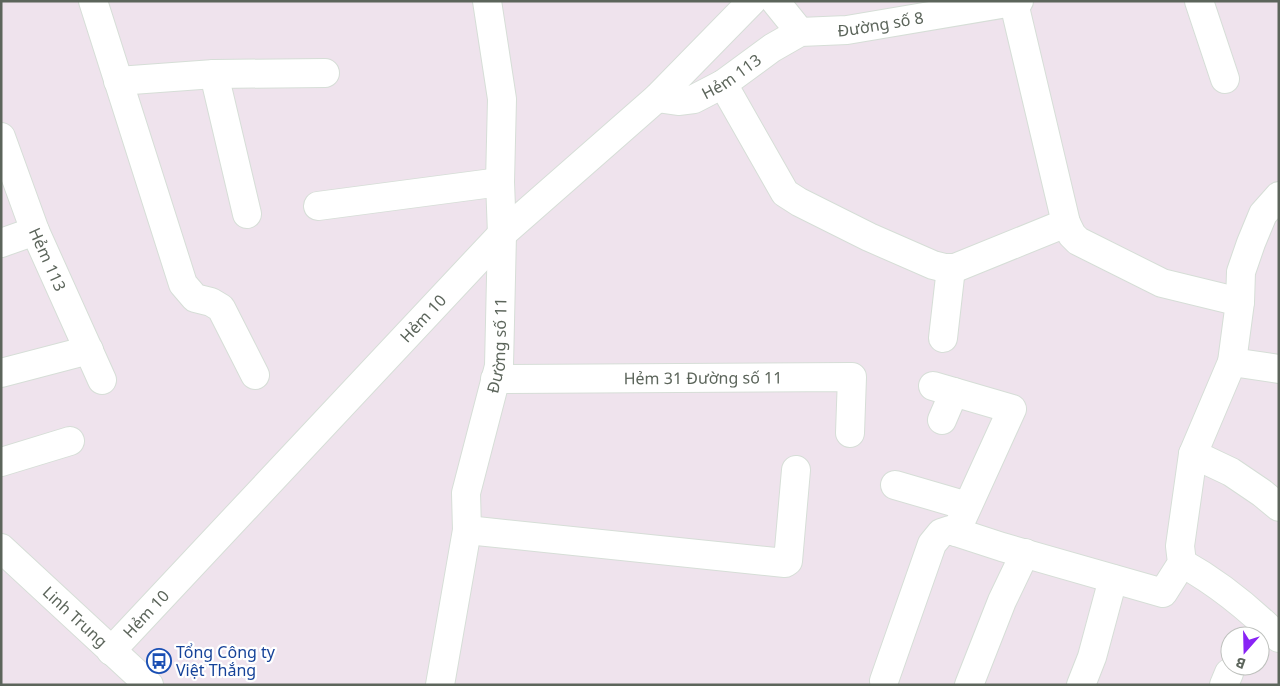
<svg xmlns="http://www.w3.org/2000/svg" width="1280" height="686" viewBox="0 0 1280 686" font-family="'Noto Sans',sans-serif">
	<style>
		.lines { fill: none; stroke-linecap: round; stroke-linejoin: round }
		.minor-casing { stroke: #d6ded7; stroke-width: 30 }
		.minor { stroke: #fff; stroke-width: 28 }
		.labels { text-anchor: middle; stroke-width: 4.5; stroke-linejoin: round; paint-order: stroke }
		.street-label { font-size: 16px; fill: #5c655b; stroke: #fff }
		.transit-label { font-size: 16px; fill: #164399; stroke: #fff; text-anchor: start }
	</style>
	<rect width="100%" height="100%" fill="#efe3ed"/>
	<g class="lines">
		<defs>
			<g id="minor">
				<polyline points="93,1 183,284 195,298 211,302 221,308 255,375"/>
				<polyline points="775,1 800,32"/>
				<polyline points="1199,1 1225,79"/>
				<polyline points="1014,3 1066,223"/>
				<polyline points="214,74 247,214"/>
				<polyline points="118,81 214,74 325,73"/>
				<polyline points="723,84 785,193 799,202 869,237 933,265 945,268 955,268 1066,223 1072,235 1078,241 1162,283 1240,302"/>
				<path id="s1" d="M657,98L678,101L694,99L723,84L772,48L800,32L847,30L1019,1"/>
				<path id="s2" d="M1,137L35,231L102,380"/>
				<polyline points="318,206 500,182"/>
				<polyline points="1,243 35,231"/>
				<polyline points="943,338 951,268"/>
				<polyline points="1232,362 1279,369"/>
				<polyline points="1,373 89,350"/>
				<path id="s3" d="M495,379L852,377L850,433"/>
				<polyline points="933,386 1012,409 956,532"/>
				<polyline points="942,420 954,392"/>
				<polyline points="1193,454 1231,472 1262,493 1279,507"/>
				<polyline points="1,462 70,441"/>
				<polyline points="895,485 967,506"/>
				<polyline points="467,530 785,563 788,561 796,470"/>
				<path id="s4" d="M1,548L149,685"/>
				<path d="M1182,563C1218,583 1250,609 1279,638"/>
				<path id="s5" d="M111,651L502,234L657,98L752,1"/>
				<polyline points="884,681 932,544 941,533 950,530 956,532 1002,547 1163,593 1182,563 1180,546 1193,454 1232,362 1240,302 1241,272 1251,243 1263,214 1279,196"/>
				<path id="s6" d="M440,685L467,530L466,493L499,366L502,234L500,182L502,99L487,1"/>
				<polyline points="969,685 1002,601 1025,553"/>
				<polyline points="1081,685 1092,657 1113,579"/>
				<polyline points="1224,685 1229,673"/>
			</g>
		</defs>
		<use href="#minor" class="minor-casing"/>
		<use href="#minor" class="minor"/>
	</g>
	<defs>
		<symbol id="bus-ring" viewBox="-11 -11 22 22"><circle r="9.5" fill="#fff" stroke="#1a4fb4" stroke-width="1.5"/><path d="M-5-6H5V4H4V6H2V4H-2V6H-4V4H-5ZM-3.5-4V0h7V-4ZM-3.5 1.2v1.5H-2V1.2ZM2 1.2v1.5H3.5V1.2Z" fill="#1a4fb4"/></symbol>
	</defs>
	<g fill-rule="evenodd">
		<use href="#bus-ring" x="145" y="647" width="28" height="28"/>
	</g>
	<g class="labels">
		<g class="street-label">
			<text dy="6" stroke="none"><textPath href="#s1" startOffset="244">Đường số 8</textPath></text>
			<text dy="6" stroke="none"><textPath href="#s1" startOffset="81">Hẻm 113</textPath></text>
			<text dy="6" stroke="none"><textPath href="#s2" startOffset="131">Hẻm 113</textPath></text>
			<text dy="6" stroke="none"><textPath href="#s5" startOffset="456">Hẻm 10</textPath></text>
			<text dy="6" stroke="none"><textPath href="#s6" startOffset="346">Đường số 11</textPath></text>
			<text dy="6" stroke="none"><textPath href="#s3" startOffset="208">Hẻm 31 Đường số 11</textPath></text>
			<text dy="6" stroke="none"><textPath href="#s5" startOffset="51">Hẻm 10</textPath></text>
			<text dy="6" stroke="none"><textPath href="#s4" startOffset="101">Linh Trung</textPath></text>
		</g>
		<g class="transit-label">
			<text x="176" y="658">Tổng Công ty<tspan x="176" dy="18">Việt Thắng</tspan></text>
		</g>
	</g>
	<rect width="1280" height="686" fill="none" stroke="#5c655b" stroke-width="5"/>
	<g transform="translate(1245 651) rotate(200)"><circle r="24" fill="#ffffff" stroke="#bec1bd"/>
	<path d="M0-4L9 19L0 12L-9 19Z" fill="#8923f5"/>
	<text y="-8" font-size="14" font-weight="bold" text-anchor="middle" fill="#5c655b">B</text>
	</g>
</svg>
